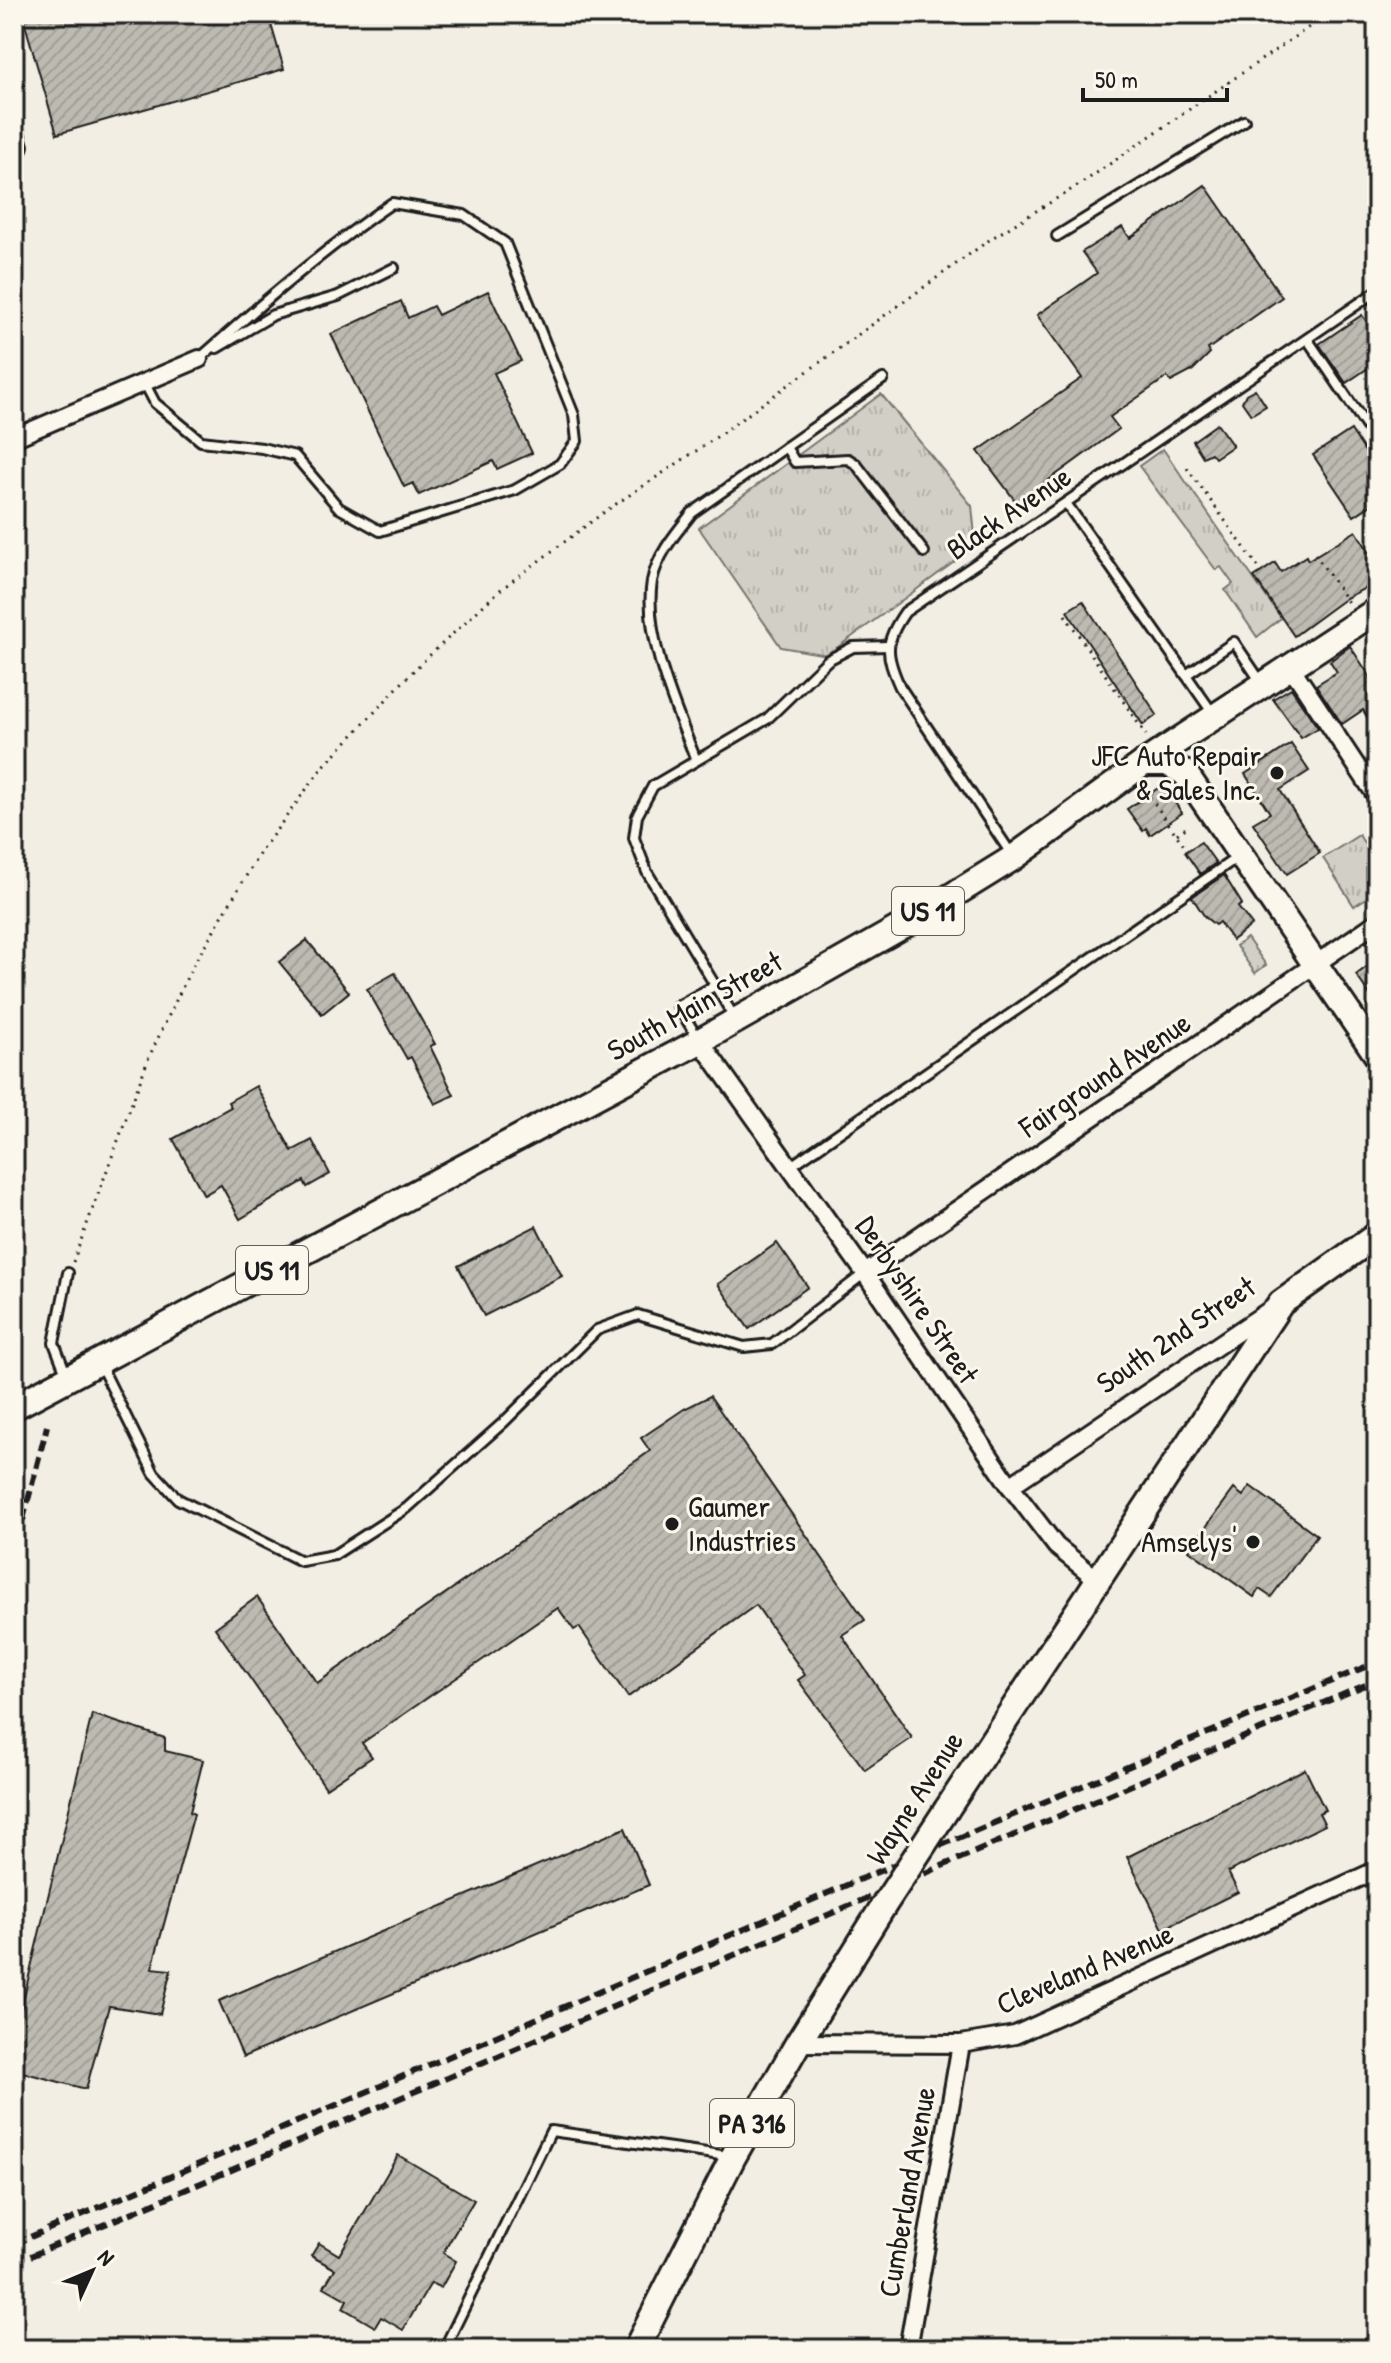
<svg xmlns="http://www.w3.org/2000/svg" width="1391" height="2363" viewBox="0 0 1391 2363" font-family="'Patrick Hand',sans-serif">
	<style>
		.grass { fill: url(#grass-tufts); stroke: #777671; stroke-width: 2 }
		.building { fill: url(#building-hatch); stroke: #1c1c1c; stroke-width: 2 }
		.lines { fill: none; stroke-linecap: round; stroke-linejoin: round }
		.service-casing { stroke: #1c1c1c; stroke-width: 14 }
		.minor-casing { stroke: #1c1c1c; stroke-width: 22 }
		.primary-casing { stroke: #1c1c1c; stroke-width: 30 }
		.path { stroke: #1c1c1c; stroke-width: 3; stroke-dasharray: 2 6; stroke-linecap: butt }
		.service { stroke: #fbf7ec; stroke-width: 8 }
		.minor { stroke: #fbf7ec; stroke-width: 16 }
		.primary { stroke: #fbf7ec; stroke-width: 24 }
		.rail { stroke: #1c1c1c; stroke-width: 6; stroke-dasharray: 12 6; stroke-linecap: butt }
		.primary-bridge-casing { stroke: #1c1c1c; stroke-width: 30; stroke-linecap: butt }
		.primary-bridge { stroke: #fbf7ec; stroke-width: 24 }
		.poi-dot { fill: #1c1c1c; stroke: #fbf7ec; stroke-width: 3 }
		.labels { text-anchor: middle; stroke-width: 6; stroke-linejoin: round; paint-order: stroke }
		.shield { fill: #fbf7ec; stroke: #5f5e5a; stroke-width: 2 }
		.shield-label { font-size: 28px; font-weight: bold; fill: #1c1c1c }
		.street-label { font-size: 30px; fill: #1c1c1c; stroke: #fbf7ec }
		.poi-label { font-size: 30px; fill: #1c1c1c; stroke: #fbf7ec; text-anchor: end }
	</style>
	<defs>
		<pattern id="grass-tufts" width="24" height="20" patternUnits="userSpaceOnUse" patternTransform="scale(2)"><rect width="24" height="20" fill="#d2cfc6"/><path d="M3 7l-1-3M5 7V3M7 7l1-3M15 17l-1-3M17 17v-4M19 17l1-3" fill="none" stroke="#b4b1aa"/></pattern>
		<pattern id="building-hatch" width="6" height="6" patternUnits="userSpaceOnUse" patternTransform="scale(2)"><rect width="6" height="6" fill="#bdbab1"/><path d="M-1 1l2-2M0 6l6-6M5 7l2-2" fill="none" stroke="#a29f98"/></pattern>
	</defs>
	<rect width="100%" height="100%" fill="#f2eee4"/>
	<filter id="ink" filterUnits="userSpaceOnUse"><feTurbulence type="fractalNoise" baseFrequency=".0125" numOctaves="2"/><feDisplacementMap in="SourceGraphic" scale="16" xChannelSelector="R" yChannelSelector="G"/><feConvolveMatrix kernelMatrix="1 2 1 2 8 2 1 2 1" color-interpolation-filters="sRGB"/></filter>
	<g filter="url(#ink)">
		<g class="grass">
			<polygon points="881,394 972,506 976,546 827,655 781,647 699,528"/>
			<polygon points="1163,449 1281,618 1257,637 1225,590 1233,584 1221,567 1216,570 1139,466"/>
			<polygon points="1359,835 1377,863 1377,891 1354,906 1323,858"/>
			<polygon points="1247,938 1266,965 1255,973 1236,946"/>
		</g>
		<g class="building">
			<polygon points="22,14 268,14 284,69 57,134"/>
			<polygon points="1205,185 1282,297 1208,349 1210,353 1192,371 1171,382 1167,377 1110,417 1119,429 1017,503 978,451 1082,378 1037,315 1097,273 1082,252 1122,227 1130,238"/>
			<polygon points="488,291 521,361 494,373 532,453 497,469 493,461 419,495 413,483 404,487 331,334 401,301 408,318 433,306 438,315"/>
			<polygon points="1362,315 1377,337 1377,362 1346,383 1319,344"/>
			<polygon points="1255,389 1266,406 1251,415 1242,402 1246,394"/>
			<polygon points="1217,424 1233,446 1215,458 1211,453 1203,457 1193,441"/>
			<polygon points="1351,430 1377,470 1377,501 1354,516 1313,455"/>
			<polygon points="1356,531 1377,564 1377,582 1346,598 1294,636 1254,577 1275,563 1281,572 1306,556 1308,560"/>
			<polygon points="1083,601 1157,715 1143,725 1067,611"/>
			<polygon points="1350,646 1377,687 1377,706 1367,717 1363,710 1342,724 1316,685 1337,672 1330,661"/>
			<polygon points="1291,688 1318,728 1301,738 1273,699"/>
			<polygon points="1291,744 1309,771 1280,790 1320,853 1287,874 1253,823 1270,813 1245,774"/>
			<polygon points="1163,785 1182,813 1150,835 1146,828 1143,831 1127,809"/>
			<polygon points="1201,842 1216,863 1200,874 1185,852"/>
			<polygon points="1224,875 1242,904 1238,907 1252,925 1232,940 1219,922 1215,925 1205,917 1192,897"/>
			<polygon points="307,940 349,992 322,1014 279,962"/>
			<polygon points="1377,959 1377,1005 1356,975"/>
			<polygon points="395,973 435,1044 430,1046 454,1095 435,1104 411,1057 407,1059 367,989"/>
			<polygon points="256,1086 292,1151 312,1140 330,1174 307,1187 304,1181 240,1219 221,1185 204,1195 173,1139 231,1107 228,1102"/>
			<polygon points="536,1226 562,1276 484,1316 458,1266"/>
			<polygon points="777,1243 808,1287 749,1329 718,1284"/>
			<polygon points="710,1396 865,1620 842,1635 912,1738 865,1770 798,1680 805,1675 756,1605 628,1697 579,1627 574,1630 558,1608 362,1743 372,1757 326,1788 215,1628 257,1597 317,1683 650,1451 641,1438 684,1409"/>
			<polygon points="1250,1486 1317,1535 1271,1597 1259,1589 1254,1597 1189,1550 1234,1489 1243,1496"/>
			<polygon points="92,1714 165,1738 165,1751 203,1760 190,1812 194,1814 152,1968 171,1970 160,2014 109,2006 86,2089 14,2070 14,2038"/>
			<polygon points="1305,1769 1325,1810 1319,1813 1325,1825 1228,1872 1238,1892 1163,1929 1127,1857"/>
			<polygon points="625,1828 649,1885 243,2057 219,2001"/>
			<polygon points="398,2155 474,2200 443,2253 456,2261 441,2288 431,2283 403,2330 381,2317 375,2327 343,2308 347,2300 324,2287 335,2269 311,2256 319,2243 339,2255"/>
		</g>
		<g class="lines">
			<defs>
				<g id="service">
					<polyline points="14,115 23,146 14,170"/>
					<polyline points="1057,236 1244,121"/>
					<polyline points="1308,340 1377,442"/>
					<polyline points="217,348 273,315 338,296 394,268"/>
					<path d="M144,382L155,403L201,441L262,448L295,456L339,508L380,531L515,490L560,464L577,441L574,415L505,243L464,215L392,203C323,250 261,304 199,359"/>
					<polyline points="786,447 795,462 848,459 856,464 924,552"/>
					<polyline points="1066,503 1214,715"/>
					<polyline points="1186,675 1234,642 1261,682"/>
					<path d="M696,760C676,709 643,636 652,581C657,555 676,533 692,513L883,379"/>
					<path d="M1012,855L900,687C885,654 884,642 905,612L1377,291"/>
					<polyline points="734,1017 647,872 634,838 637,816 653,786 767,719 828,660 853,647 889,646"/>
					<polyline points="699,1040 678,1006 716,985"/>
					<polyline points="791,1166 1239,856"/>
					<polyline points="101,1366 154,1473 178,1499 301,1561 334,1555 407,1508 504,1422 597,1330 638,1315 744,1347 772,1344 865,1273"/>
					<polyline points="67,1376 54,1343 68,1273"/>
					<polyline points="444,2349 551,2131 728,2156"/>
				</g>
				<g id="minor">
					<polyline points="14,438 199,359"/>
					<polyline points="1291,667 1377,797"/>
					<polyline points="700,1041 865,1273 1010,1486 1056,1546 1098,1580"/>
					<polyline points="865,1273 1377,922"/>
					<polyline points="1010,1486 1273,1308"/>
					<polyline points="798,2043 961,2044 1015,2035 1377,1870"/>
					<polyline points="908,2349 961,2044"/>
				</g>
				<g id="primary">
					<polyline points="1144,763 1167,763 1185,773 1377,1055"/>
					<polyline points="14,1407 700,1041 908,923 1013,858 1144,763 1377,610"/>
					<polyline points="947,1809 1281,1303 1377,1235"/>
					<polyline points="636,2349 733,2157 798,2043 884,1905"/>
				</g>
			</defs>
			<use href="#service" class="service-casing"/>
			<use href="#minor" class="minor-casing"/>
			<use href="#primary" class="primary-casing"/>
			<g class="path">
				<polyline points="1187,468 1262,572"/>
				<polyline points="1375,503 1377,506"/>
				<polyline points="1315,554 1349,604"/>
				<polyline points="1065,615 1146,735"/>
				<polyline points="1150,797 1187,850"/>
				<polyline points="1177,834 1187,827"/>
				<polyline points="73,1262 149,1057 192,967 261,851 322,768 415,669 500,590 607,510 711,441 992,238 1082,183 1328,14"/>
			</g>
			<use href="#service" class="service"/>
			<use href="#minor" class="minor"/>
			<use href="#primary" class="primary"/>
			<g class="rail">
				<polyline points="14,1555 47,1426"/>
				<polyline points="14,2244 856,1881 1377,1662"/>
				<polyline points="14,2263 1377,1680"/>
			</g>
			<defs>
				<polyline id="primary-bridge" points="884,1905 947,1809"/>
			</defs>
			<use href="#primary-bridge" class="primary-bridge-casing"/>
			<use href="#primary-bridge" class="primary-bridge"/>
		</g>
	</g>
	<g class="poi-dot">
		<circle cx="1277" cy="773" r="8"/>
		<circle cx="672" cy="1524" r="8"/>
		<circle cx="1253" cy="1542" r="8"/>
	</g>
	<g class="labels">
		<g class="shield">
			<rect x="892" y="887" width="72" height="48" rx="6"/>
			<rect x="236" y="1246" width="72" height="48" rx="6"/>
			<rect x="710" y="2099" width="84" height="48" rx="6"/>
		</g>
		<g class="shield-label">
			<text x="928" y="921">US 11</text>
			<text x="272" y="1280">US 11</text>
			<text x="752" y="2133">PA 316</text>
		</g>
		<g class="street-label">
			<text transform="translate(1009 513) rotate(-34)" y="10">Black Avenue</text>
			<text transform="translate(695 1006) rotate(-29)" y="10">South Main Street</text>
			<text transform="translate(1105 1075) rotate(-34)" y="10">Fairground Avenue</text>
			<text transform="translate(917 1300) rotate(56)" y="10">Derbyshire Street</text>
			<text transform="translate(1176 1335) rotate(-34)" y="10">South 2nd Street</text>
			<text transform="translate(915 1798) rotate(-57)" y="10">Wayne Avenue</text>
			<text transform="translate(1085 1969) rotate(-23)" y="10">Cleveland Avenue</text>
			<text transform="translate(907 2192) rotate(-80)" y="10">Cumberland Avenue</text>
		</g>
		<g class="poi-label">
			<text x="1261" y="766">JFC Auto Repair<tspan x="1261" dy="34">&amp; Sales Inc.</tspan></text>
			<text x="688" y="1517" text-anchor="start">Gaumer<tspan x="688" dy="34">Industries</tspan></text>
			<text x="1237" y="1552">Amselys'</text>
		</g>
	</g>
	<rect width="1391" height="2363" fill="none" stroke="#fbf7ec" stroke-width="48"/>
	<rect x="24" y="24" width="1343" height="2315" fill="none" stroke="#1c1c1c" stroke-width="3" filter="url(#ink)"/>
	<g transform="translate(92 2271) rotate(46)" stroke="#fbf7ec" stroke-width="6" paint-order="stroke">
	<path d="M0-6L14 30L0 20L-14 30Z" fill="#1c1c1c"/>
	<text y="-12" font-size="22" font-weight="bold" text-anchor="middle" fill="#1c1c1c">N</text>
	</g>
	<path d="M1083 88v12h144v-12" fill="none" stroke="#1c1c1c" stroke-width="4"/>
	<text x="1095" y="88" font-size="24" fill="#1c1c1c" stroke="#fbf7ec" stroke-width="6" paint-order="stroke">50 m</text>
</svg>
